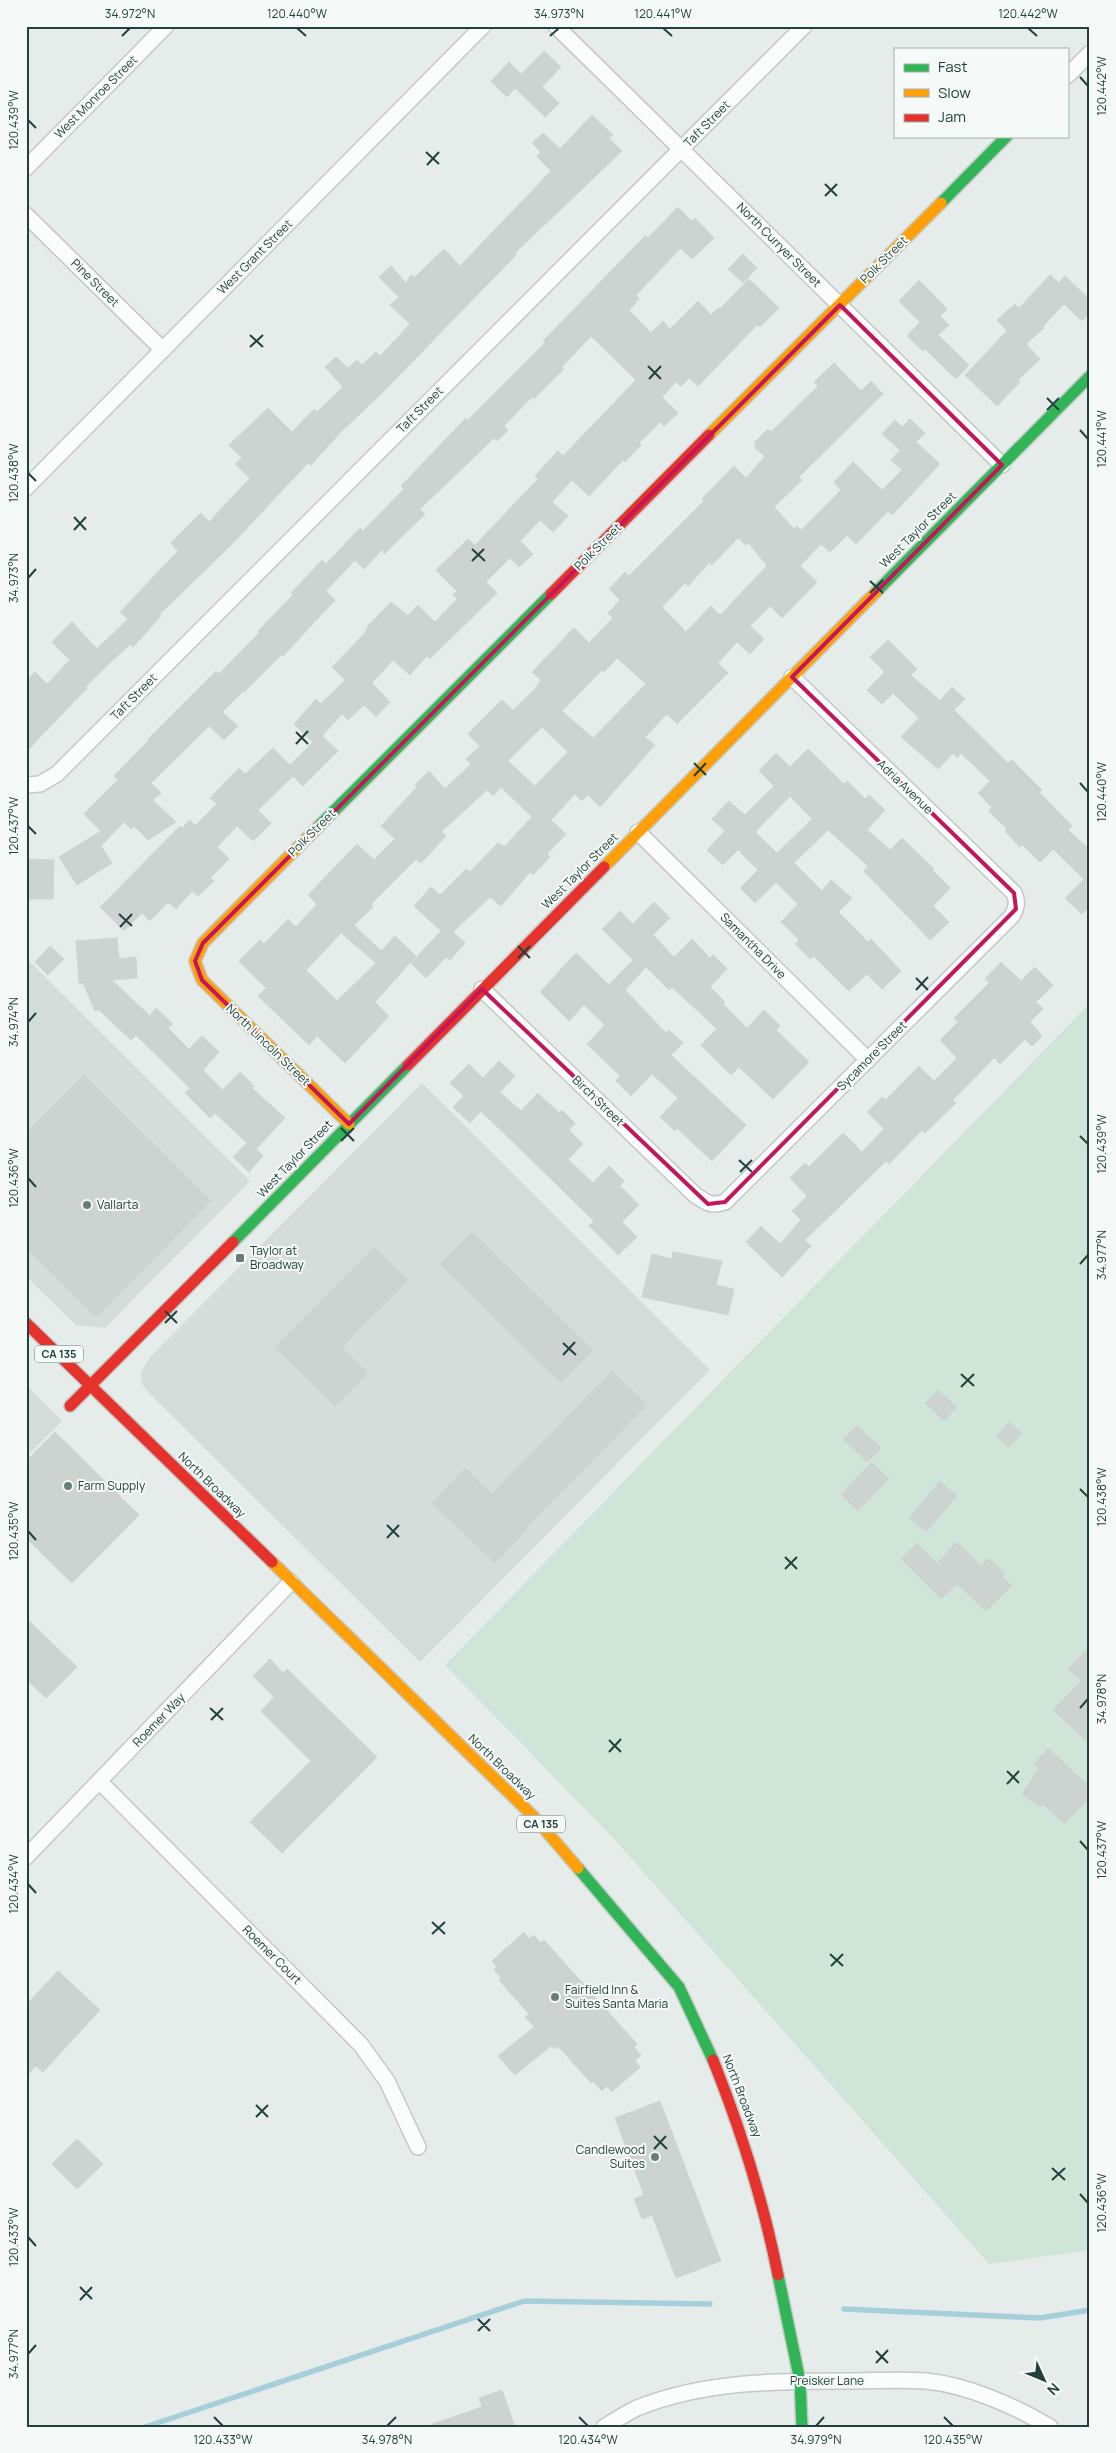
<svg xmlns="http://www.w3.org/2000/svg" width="1116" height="2453" viewBox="0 0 1116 2453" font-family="Manrope,sans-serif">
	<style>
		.built { fill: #d4ddda }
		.green { fill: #cfe5d8 }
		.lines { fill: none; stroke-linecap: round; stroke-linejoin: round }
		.stream { stroke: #a6cfdc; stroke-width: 5.5 }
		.building { fill: #cdd3d1; stroke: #cfd5d3; fill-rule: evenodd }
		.street-casing { stroke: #c3c9c7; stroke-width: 18 }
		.fast-casing { stroke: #c2cac7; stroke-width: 14 }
		.slow-casing { stroke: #c2cac7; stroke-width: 14 }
		.jam-casing { stroke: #c2cac7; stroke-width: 14 }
		.street { stroke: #fbfcfc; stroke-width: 15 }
		.fast { stroke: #30b455; stroke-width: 11 }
		.slow { stroke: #ff9f0a; stroke-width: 11 }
		.jam { stroke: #e5322d; stroke-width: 11 }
		.marked { fill: none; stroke: #c2185b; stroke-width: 4; stroke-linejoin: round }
		.ticks { fill: none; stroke: #22413c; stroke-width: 2 }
		.poi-dot { fill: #677d79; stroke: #f5faf8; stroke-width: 2 }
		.labels { text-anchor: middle; stroke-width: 4; stroke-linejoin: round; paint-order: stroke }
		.shield { fill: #f5faf8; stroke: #617874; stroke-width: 1 }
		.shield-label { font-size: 11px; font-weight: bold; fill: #22413c }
		.street-label { font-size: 12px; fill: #22413c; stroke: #f5faf8 }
		.poi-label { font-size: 12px; fill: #22413c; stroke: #f5faf8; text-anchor: start }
		.neatline { fill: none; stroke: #22413c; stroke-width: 2 }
		.ticks-label { font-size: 12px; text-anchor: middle; fill: #22413c }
	</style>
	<rect width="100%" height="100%" fill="#e6ecea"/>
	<g class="built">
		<polygon points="26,958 250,1181 105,1328 76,1325 26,1276"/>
		<polygon points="422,1083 710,1370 420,1662 147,1391 142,1384 141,1372 151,1356"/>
		<polygon points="26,1385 62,1421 26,1457"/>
	</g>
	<polygon class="green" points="1090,1003 1090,2250 989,2264 615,1840 445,1665"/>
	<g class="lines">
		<g class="stream">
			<polyline points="844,2309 1040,2318 1090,2310"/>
			<polyline points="145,2427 524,2301 710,2304"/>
		</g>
	</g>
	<g class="building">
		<polygon points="544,51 561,67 542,87 559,103 545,117 515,88 507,97 491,81 509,62 521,74"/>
		<polygon points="592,115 613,135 609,138 622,151 515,253 516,255 385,390 340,433 311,465 308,463 232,544 160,614 161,616 133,647 130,644 86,686 87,688 26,752 26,682 35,672 47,684 70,660 52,642 72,622 97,649 128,619 120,612 178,551 171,543 201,513 209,522 250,478 235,464 242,458 229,445 268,408 292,432 314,409 317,412 343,387 325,367 336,357 348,368 357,360 362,365 376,352 380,356 410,324 390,305 399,297 379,277 391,266 406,283 411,275 415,277 444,249 460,266 551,171 537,157 541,152 532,143 543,133 560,149"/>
		<polygon points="678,207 691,221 695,218 714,238 692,259 681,248 636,295 639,299 629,310 651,333 663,321 670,329 698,301 711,315 718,308 720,309 749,279 779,308 760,327 757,325 698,386 689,378 681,386 676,382 662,397 678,413 664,426 660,422 639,443 641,445 625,462 623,460 589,496 572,480 552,502 568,516 553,532 540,520 520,541 533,554 519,567 510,558 486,582 497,593 430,659 427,656 410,675 393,660 372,683 390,702 376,717 364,705 348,720 342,714 322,736 338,751 303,786 293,776 258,810 271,823 253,841 237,826 217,847 229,859 210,878 214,881 198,896 192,891 176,909 168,902 150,921 142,913 124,931 100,907 180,826 182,828 190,820 195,826 217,804 210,798 239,768 245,774 273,748 290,765 313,742 294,724 316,699 321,704 345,680 332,667 365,633 368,626 391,602 408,616 418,605 435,622 457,599 453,595 457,591 436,570 468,539 475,545 538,479 535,476 558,451 563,456 636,380 591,336 562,367 564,369 534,399 532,397 504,426 508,430 497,441 494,438 420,509 425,514 384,554 383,549 364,569 355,560 326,591 335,600 283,656 281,655 244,692 243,691 222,712 238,726 224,740 209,726 151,783 161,793 153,800 176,822 148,840 134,826 131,829 124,822 101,846 112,863 77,885 59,857 101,831 84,814 118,780 114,776 149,740 148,739 216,671 219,674 259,633 258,631 293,595 291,593 322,560 326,564 360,528 363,531 404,489 401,486 466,418 468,420 545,343 543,341 645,236 648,238"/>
		<polygon points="743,254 757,268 743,283 728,269"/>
		<polygon points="1050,275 1059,283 1065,276 1090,300 1090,312 1082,321 1064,304 1043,326 1044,328 1026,344 1040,359 1018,380 1020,382 997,406 965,375 1007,331 997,320 1015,304 1019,308"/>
		<polygon points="919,280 947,309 940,316 949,325 938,335 969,365 956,379 925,349 923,351 907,336 920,322 899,301"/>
		<path d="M834,363L861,391L871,381L883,394L799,477L802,480L774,507L794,529L797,526L801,530L841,490L834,482L853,462L882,490L902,470L891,460L900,450L882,434L895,420L902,427L910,419L925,433L916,442L940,464L892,515L888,511L856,544L847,535L830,552L821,544L800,566L817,582L782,618L770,606L750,626L764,639L750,654L737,642L718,663L728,673L677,724L667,714L645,737L655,745L600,807L588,795L582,801L575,794L551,820L566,834L547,854L550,857L533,875L530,872L501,906L490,897L453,932L465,943L450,960L446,957L426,978L411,963L441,931L414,906L431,887L440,895L466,869L470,872L498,843L504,847L532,817L501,787L493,796L487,790L441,832L446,836L421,863L416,859L371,904L373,907L354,925L381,951L395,936L416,956L375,1002L389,1016L345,1063L317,1036L309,1045L258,996L266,988L239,961L260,940L264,944L288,919L296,927L317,904L308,895L357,844L374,860L395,839L381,826L417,787L415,785L429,771L445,789L471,764L466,759L480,746L468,734L502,700L513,710L535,689L541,680L532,672L574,628L589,643L613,618L608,613L620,600L609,589L625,572L629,576L704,501L702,499L734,466L746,478L765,456L755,448V442L768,429L771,432L818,386L814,382ZM738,538L746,545L748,542L767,566L720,615L711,606L686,632L662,607L685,583L688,586L710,562L712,565ZM617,658L646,684L593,738L562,711L602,670L604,672ZM542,727L568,752L535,786L508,761ZM341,933L376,963L337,1001L306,970Z"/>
		<polygon points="888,640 917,669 911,675 940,701 952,687 965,699 954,710 1008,763 1012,760 1042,790 1039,792 1072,826 1068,830 1090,850 1090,906 1082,914 1065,898 1084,879 1053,849 1040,862 1023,845 1020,847 1005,831 1007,829 989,811 992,807 978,793 990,781 961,753 957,758 953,753 938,769 901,737 919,718 893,693 882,704 867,690 885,672 870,657"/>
		<path d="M808,749L844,784L847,781L865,799L869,795L885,810L867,830L890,850L902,838L934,869L932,870L950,888L933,906L949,922L930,940L864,871L868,866L828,830L794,863L822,891L831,880L852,898L838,912L868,942L871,939L901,971L882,989L867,974L849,991L814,956L810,959L795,944L799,940L781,922L798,904L776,882L755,903L740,888L758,870L738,850L723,865L707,850L725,831L712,819L729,801L745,815L774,786L759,771L776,753L790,767ZM790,796L812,819L777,853L755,832Z"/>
		<polygon points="26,859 54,860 53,899 26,899"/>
		<polygon points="654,902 670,918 653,935 674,957 692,939 710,958 713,955 727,969 710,987 725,1002 723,1004 747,1028 764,1010 780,1026 776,1030 809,1062 773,1099 739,1067 731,1075 701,1045 717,1029 672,987 669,990 646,967 625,990 666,1033 669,1030 683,1043 671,1055 746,1125 712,1161 677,1128 675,1131 660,1117 678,1098 652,1074 631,1096 616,1081 620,1076 587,1044 605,1025 584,1005 569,1021 540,992 576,953 609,985 633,960 602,929 620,911 633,924"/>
		<polygon points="117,938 119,959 136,957 137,978 112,980 150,1016 156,1008 173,1024 168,1028 189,1049 202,1036 219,1052 203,1070 223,1090 240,1072 254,1086 252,1088 285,1118 256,1149 263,1156 249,1172 233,1157 247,1143 215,1113 210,1118 185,1093 190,1088 136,1035 131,1040 99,1010 95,1011 83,983 79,983 76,941"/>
		<polygon points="50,946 64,959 48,975 35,962"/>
		<polygon points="1001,962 1021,981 1035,967 1053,985 1036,1002 1043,1009 1030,1022 1042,1036 1032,1046 1025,1039 1000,1064 994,1058 953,1100 956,1103 925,1133 922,1130 889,1164 886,1161 805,1240 811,1246 782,1277 746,1242 761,1226 780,1244 801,1220 792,1211 807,1196 790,1178 805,1163 809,1167 843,1133 862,1152 884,1129 867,1112 882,1097 886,1100 919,1066 934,1081 957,1058 940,1040 958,1022 954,1018 989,983 985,979"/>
		<polygon points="499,1061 515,1076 500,1092 521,1111 538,1093 559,1113 562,1110 575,1123 569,1130 583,1144 568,1159 593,1183 609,1166 624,1181 620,1186 639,1205 622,1222 637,1237 618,1255 589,1226 594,1221 481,1111 470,1123 453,1107 464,1096 450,1083 469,1064 483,1078"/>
		<polygon points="84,1075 211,1201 96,1317 26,1248 26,1133"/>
		<polygon points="472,1232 593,1350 561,1383 440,1264"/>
		<polygon points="374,1247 408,1280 342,1347 368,1373 335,1406 275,1347"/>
		<polygon points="673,1252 722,1261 716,1285 734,1289 728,1315 642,1297 652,1254 672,1259"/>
		<polygon points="612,1371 647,1405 526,1528 528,1529 495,1563 432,1503 465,1468 492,1494"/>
		<polygon points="938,1390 957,1407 944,1421 925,1403"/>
		<polygon points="1009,1422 1022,1433 1009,1447 996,1436"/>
		<polygon points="857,1425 881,1448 867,1462 843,1439"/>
		<polygon points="55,1432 139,1515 72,1583 26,1538 26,1461"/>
		<polygon points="872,1462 889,1479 858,1511 841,1494"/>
		<polygon points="940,1481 957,1496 926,1532 909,1518"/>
		<polygon points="957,1542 981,1566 989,1558 1005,1574 1002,1576 1012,1586 986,1611 957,1584 941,1599 901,1559 917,1543 937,1563"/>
		<polygon points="26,1618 77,1667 46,1698 26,1679"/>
		<polygon points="1090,1647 1090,1744 1053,1710 1081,1681 1068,1669"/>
		<polygon points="270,1659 283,1673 287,1669 377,1757 282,1853 250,1822 311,1761 261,1711 274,1697 253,1676"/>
		<polygon points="1048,1748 1090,1787 1090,1797 1064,1824 1043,1804 1040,1807 1022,1794 1039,1768 1034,1764"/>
		<polygon points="524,1932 529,1939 534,1935 540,1943 544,1940 637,2044 634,2047 641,2055 635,2060 640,2067 612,2092 607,2086 602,2091 594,2082 591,2083 558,2046 554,2049 551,2046 515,2075 498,2056 534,2027 525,2017 529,2014 499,1980 501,1978 494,1970 497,1967 492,1961"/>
		<polygon points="58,1971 100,2010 43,2072 36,2066 26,2077 26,2005"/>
		<polygon points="660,2101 721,2261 676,2278 652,2215 642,2219 634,2199 644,2195 615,2118"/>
		<polygon points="77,2139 103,2164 77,2189 52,2164"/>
		<polygon points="502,2390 515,2427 432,2427 432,2424 482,2407 479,2398"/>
	</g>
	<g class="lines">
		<defs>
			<g id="street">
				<polyline points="556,26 1002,465"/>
				<polyline points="1067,76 1090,53"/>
				<polyline points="26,168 166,26"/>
				<polyline points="26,215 163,350"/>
				<polyline points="26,488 483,26"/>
				<polyline points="26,785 40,784 57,774 804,26"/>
				<polyline points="638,832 868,1060"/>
				<path d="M482,989L694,1194C705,1202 711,1207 725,1202L1012,916C1017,908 1018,901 1014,893L792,677"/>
				<polyline points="100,1782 361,2045 387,2081 418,2147"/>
				<polyline points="26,1857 291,1582"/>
				<path d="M604,2427C615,2421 626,2413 637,2408C704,2381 776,2381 846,2381C873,2381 900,2379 926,2381C967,2385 1015,2406 1050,2427"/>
			</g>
			<g id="fast">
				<polyline points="941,203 1007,136"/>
				<polyline points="876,592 1090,376"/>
				<polyline points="318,827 551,594"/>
				<polyline points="233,1242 408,1065"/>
				<polyline points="578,1868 679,1987 713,2060"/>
				<polyline points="778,2275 800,2381 802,2427"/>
			</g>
			<g id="slow">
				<polyline points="709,435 941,203"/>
				<polyline points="318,827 203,943 195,961 202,980 349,1124"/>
				<polyline points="604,867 876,592"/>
				<polyline points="272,1562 534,1817 578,1868"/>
			</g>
			<g id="jam">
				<polyline points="551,594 709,435"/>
				<polyline points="408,1065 604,867"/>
				<polyline points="26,1323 272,1562"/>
				<polyline points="70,1406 233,1242"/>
				<path d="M713,2060C741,2130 763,2200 778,2275"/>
			</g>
		</defs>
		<use href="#street" class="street-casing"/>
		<use href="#fast" class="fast-casing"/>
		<use href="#slow" class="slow-casing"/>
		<use href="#jam" class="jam-casing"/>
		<use href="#street" class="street"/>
		<use href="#fast" class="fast"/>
		<use href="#slow" class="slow"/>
		<use href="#jam" class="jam"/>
	</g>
	<path class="marked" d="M840,305L1002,465L792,677L1014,893L1016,909L725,1202L708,1204L482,989L349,1124L202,980L195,961L203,943Z"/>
	<path class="ticks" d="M297,28L306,36M663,28L672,36M1028,28L1037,36M122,36L130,28M550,36L559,28M1080,77L1088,86M28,120L36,128M426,152L439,164M427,165L439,152M825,184L837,196M825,196L837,184M250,335L263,347M250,347L263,335M648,366L661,379M649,379L661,366M1047,398L1059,410M1047,410L1059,398M1080,430L1088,439M28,473L36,481M74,517L86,530M74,530L86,517M472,549L485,561M472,561L484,549M28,578L36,569M870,581L883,593M870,593L883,580M296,732L308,744M296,744L308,731M694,763L706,775M694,776L706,763M1080,783L1088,792M28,826L36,834M119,914L132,926M120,927L132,914M518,946L530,958M518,958L530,946M916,978L928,990M916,990L928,977M28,1022L36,1013M341,1128L354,1141M1080,1136L1088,1144M341,1141L354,1128M739,1160L752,1172M740,1172L752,1160M28,1178L36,1187M1080,1264L1088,1255M165,1311L177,1323M165,1323L177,1311M563,1343L576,1355M563,1355L575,1342M961,1374L974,1386M961,1387L974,1374M1080,1489L1088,1497M387,1525L399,1537M28,1531L36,1540M387,1538L399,1525M785,1557L797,1569M785,1569L797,1557M210,1708L223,1720M1080,1708L1088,1699M211,1720L223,1708M609,1740L621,1752M609,1752L621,1739M1007,1771L1019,1783M1007,1784L1019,1771M1080,1841L1088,1850M28,1884L36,1893M432,1922L445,1934M432,1934L445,1922M830,1954L843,1966M831,1966L843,1954M256,2105L268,2117M256,2117L268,2105M654,2136L667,2149M654,2149L666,2136M1052,2168L1065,2180M1052,2180L1065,2168M1080,2194L1088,2203M28,2237L36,2246M80,2287L92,2299M80,2300L92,2287M478,2319L490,2331M478,2331L490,2319M876,2351L888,2363M28,2354L36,2345M876,2363L888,2350M214,2417L223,2426M579,2417L588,2426M944,2417L953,2426M387,2426L396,2417M816,2426L824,2417"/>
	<g class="poi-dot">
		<circle cx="87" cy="1205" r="5"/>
		<rect x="235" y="1253" width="10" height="10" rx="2.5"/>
		<circle cx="68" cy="1486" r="5"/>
		<circle cx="555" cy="1997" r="5"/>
		<circle cx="655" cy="2157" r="5"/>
	</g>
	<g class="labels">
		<g class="shield">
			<rect x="35" y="1345.5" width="48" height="17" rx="4"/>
			<rect x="517" y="1815.5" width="48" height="17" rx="4"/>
		</g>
		<g class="shield-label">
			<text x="59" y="1358">CA 135</text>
			<text x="541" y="1828">CA 135</text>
		</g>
		<g class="street-label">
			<text transform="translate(96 97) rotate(-45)" y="4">West Monroe Street</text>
			<text transform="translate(707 124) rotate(-45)" y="4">Taft Street</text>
			<text transform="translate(779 245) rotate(45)" y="4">North Curryer Street</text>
			<text transform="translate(255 257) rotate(-45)" y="4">West Grant Street</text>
			<text transform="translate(884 260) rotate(-45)" y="4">Polk Street</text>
			<text transform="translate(95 283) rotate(45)" y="4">Pine Street</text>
			<text transform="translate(420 410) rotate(-45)" y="4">Taft Street</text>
			<text transform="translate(918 530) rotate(-45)" y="4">West Taylor Street</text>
			<text transform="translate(598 547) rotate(-45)" y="4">Polk Street</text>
			<text transform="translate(134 697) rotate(-45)" y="4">Taft Street</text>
			<text transform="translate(905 787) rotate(44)" y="4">Adria Avenue</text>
			<text transform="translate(312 833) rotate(-45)" y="4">Polk Street</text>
			<text transform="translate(580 871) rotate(-45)" y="4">West Taylor Street</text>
			<text transform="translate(753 946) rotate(45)" y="4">Samantha Drive</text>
			<text transform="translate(268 1045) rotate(44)" y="4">North Lincoln Street</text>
			<text transform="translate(872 1056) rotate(-45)" y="4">Sycamore Street</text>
			<text transform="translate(598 1101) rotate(44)" y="4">Birch Street</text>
			<text transform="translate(295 1159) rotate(-46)" y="4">West Taylor Street</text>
			<text transform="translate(212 1485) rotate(44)" y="4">North Broadway</text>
			<text transform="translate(159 1720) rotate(-46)" y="4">Roemer Way</text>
			<text transform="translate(502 1767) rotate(44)" y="4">North Broadway</text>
			<text transform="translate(272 1955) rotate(45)" y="4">Roemer Court</text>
			<text transform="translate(742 2096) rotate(69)" y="4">North Broadway</text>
			<text x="827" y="2385">Preisker Lane</text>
		</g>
		<g class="poi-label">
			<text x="97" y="1209">Vallarta</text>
			<text x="250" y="1255">Taylor at<tspan x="250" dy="14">Broadway</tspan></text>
			<text x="78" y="1490">Farm Supply</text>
			<text x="565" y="1994">Fairfield Inn &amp;<tspan x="565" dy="14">Suites Santa Maria</tspan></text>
			<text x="645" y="2154" text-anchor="end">Candlewood<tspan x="645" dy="14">Suites</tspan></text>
		</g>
	</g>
	<rect width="1116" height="2453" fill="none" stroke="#f5faf8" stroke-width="55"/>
	<rect x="894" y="48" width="175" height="90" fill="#f5faf8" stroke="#a1b0ad"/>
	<rect x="904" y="64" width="25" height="8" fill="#30b455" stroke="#a1b0ad"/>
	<text x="938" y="72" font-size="15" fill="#22413c">Fast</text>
	<rect x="904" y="89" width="25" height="8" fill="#ff9f0a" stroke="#a1b0ad"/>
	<text x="938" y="98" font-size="15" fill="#22413c">Slow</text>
	<rect x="904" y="114" width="25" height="8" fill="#e5322d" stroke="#a1b0ad"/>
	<text x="938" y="122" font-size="15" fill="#22413c">Jam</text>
	<g transform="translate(1044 2380) rotate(134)" stroke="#f5faf8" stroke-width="4" paint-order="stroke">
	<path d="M0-4L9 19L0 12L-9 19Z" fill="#22413c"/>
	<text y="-8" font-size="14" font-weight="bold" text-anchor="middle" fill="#22413c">N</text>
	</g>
	<rect x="28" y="28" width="1060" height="2398" class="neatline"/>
	<g class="ticks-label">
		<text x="130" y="18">34.972°N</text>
		<text x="297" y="18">120.440°W</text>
		<text x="559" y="18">34.973°N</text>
		<text x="663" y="18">120.441°W</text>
		<text x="1028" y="18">120.442°W</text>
		<text transform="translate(1102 86) rotate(-90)" y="4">120.442°W</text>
		<text transform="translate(14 120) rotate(-90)" y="4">120.439°W</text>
		<text transform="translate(1102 439) rotate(-90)" y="4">120.441°W</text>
		<text transform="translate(14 473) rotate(-90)" y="4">120.438°W</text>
		<text transform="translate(14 578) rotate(-90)" y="4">34.973°N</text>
		<text transform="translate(1102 792) rotate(-90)" y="4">120.440°W</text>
		<text transform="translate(14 826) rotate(-90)" y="4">120.437°W</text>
		<text transform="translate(14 1022) rotate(-90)" y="4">34.974°N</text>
		<text transform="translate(1102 1144) rotate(-90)" y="4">120.439°W</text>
		<text transform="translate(14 1178) rotate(-90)" y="4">120.436°W</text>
		<text transform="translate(1102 1255) rotate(-90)" y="4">34.977°N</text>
		<text transform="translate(1102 1497) rotate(-90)" y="4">120.438°W</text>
		<text transform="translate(14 1531) rotate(-90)" y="4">120.435°W</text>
		<text transform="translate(1102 1699) rotate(-90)" y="4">34.978°N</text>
		<text transform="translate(1102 1850) rotate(-90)" y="4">120.437°W</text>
		<text transform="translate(14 1884) rotate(-90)" y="4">120.434°W</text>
		<text transform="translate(1102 2203) rotate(-90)" y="4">120.436°W</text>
		<text transform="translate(14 2237) rotate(-90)" y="4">120.433°W</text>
		<text transform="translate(14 2354) rotate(-90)" y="4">34.977°N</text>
		<text x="223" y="2444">120.433°W</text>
		<text x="387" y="2444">34.978°N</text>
		<text x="588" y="2444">120.434°W</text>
		<text x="816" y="2444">34.979°N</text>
		<text x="953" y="2444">120.435°W</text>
	</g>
</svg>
